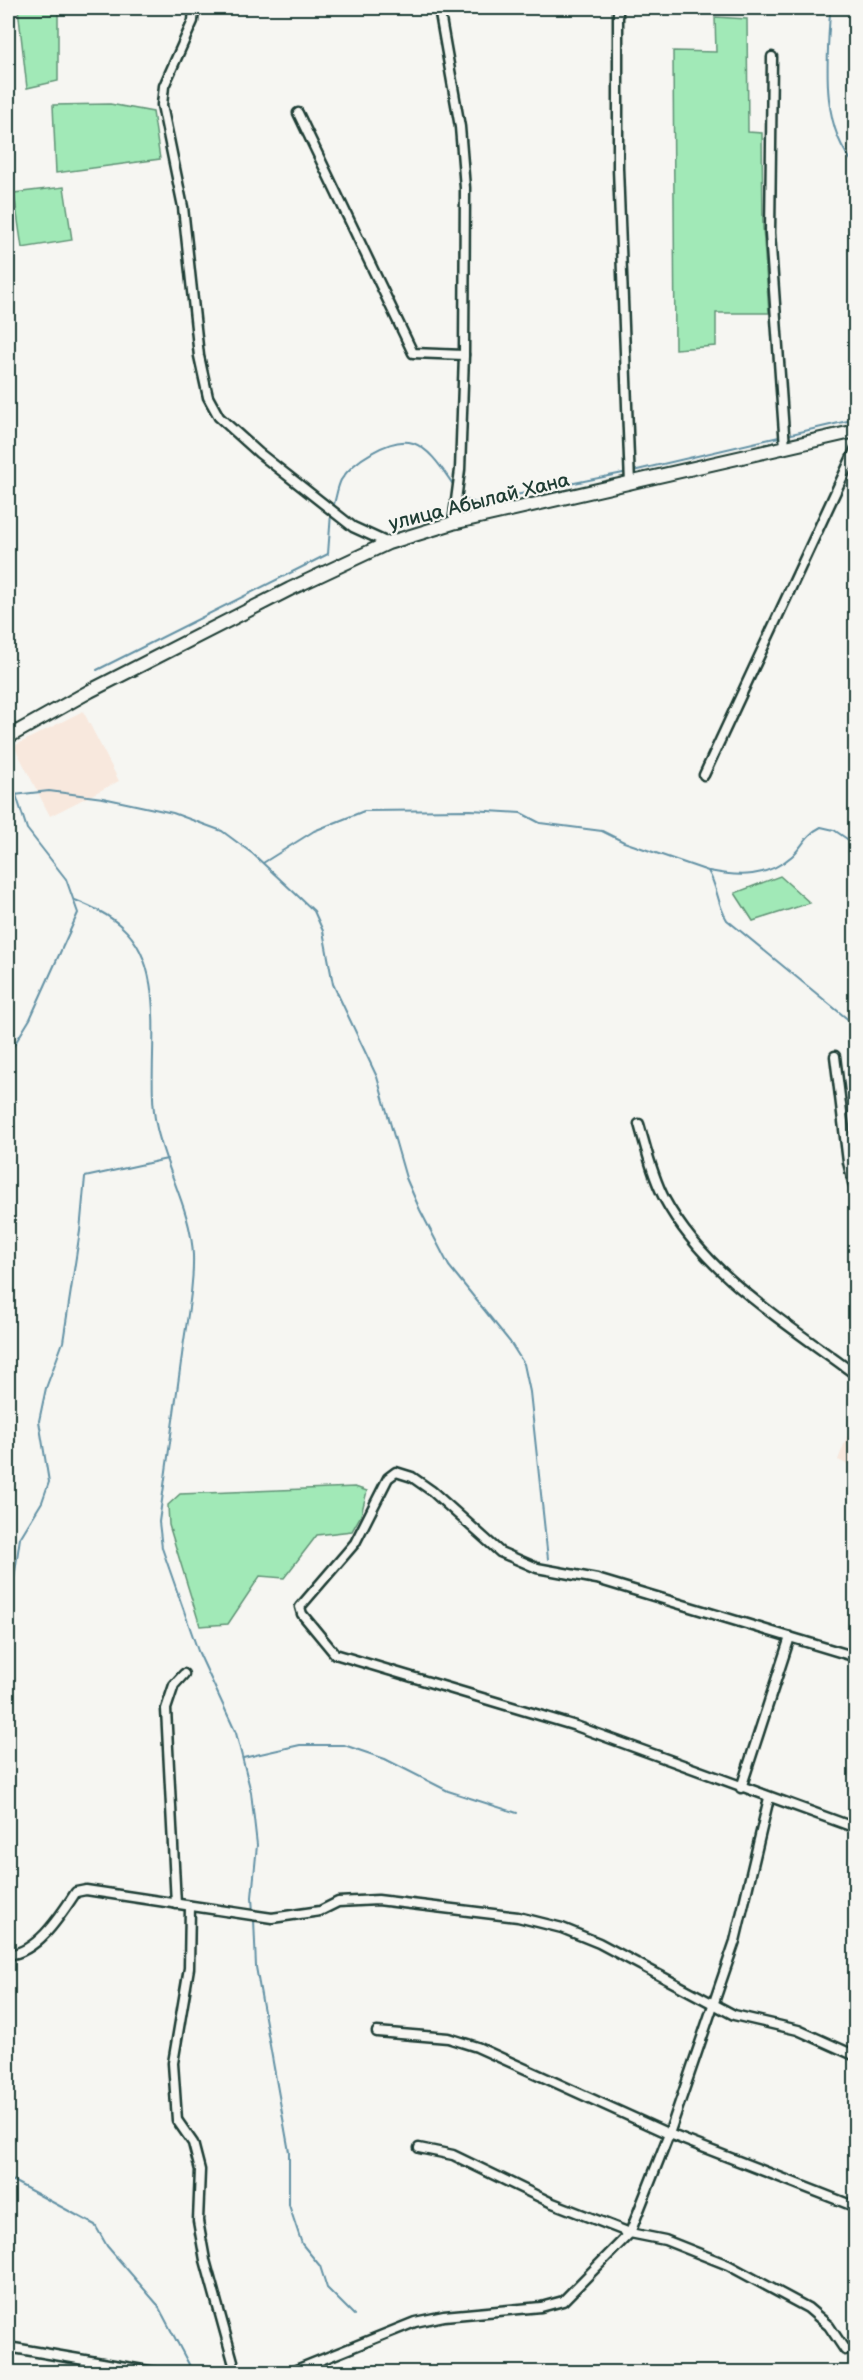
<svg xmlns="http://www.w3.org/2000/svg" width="863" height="2380" viewBox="0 0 863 2380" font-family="'Balsamiq Sans',sans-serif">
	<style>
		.built { fill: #f8e8dd }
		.green { fill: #a1e9b7; stroke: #609376; stroke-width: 1.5 }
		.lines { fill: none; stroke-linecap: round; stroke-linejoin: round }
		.stream { stroke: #6492a5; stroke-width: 2 }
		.street-casing { stroke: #1f3d34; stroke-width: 13 }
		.secondary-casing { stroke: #1f3d34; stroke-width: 16 }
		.street { stroke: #f6f6f2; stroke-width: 8 }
		.secondary { stroke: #f6f6f2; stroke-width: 12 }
		.labels { text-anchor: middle; stroke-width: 4.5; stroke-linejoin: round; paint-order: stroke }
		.street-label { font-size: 20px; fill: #1f3d34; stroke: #f6f6f2 }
	</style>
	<rect width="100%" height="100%" fill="#f6f6f2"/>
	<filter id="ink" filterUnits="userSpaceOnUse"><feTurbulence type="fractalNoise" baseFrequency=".0167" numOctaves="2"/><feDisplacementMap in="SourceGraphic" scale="12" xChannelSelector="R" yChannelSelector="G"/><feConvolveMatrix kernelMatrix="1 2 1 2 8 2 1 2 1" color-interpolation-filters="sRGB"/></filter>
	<g filter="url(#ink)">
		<g class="built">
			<polygon points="83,711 119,781 50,816 14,746"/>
			<polygon points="855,1416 855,1468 838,1460"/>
		</g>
		<g class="green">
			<polygon points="18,8 58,8 58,81 27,88"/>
			<polygon points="715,17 747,19 748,132 762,133 763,227 769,313 716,313 716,346 675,349 673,51 716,52"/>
			<polygon points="110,104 153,112 160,159 56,173 53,105"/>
			<polygon points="64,187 72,240 22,248 14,193"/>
			<polygon points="780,876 810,903 753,921 735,893"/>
			<polygon points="355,1487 367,1491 361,1515 352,1531 317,1535 284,1578 260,1576 228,1624 200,1626 169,1525 168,1505 180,1494"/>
		</g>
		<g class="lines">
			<g class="stream">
				<path d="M827,8L830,13C827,61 820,128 856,166"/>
				<polyline points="633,471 856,419"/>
				<polyline points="460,493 466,500 476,503 628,472"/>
				<path d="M333,507C336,499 337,488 341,480C352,462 391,436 413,443C431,449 444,472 455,487"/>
				<polyline points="97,670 328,554 331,513"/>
				<polyline points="8,770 27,829 66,879 78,913 30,1019 8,1055"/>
				<polyline points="14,795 49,791 103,798 173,813 222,831 253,854 314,911 323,931 333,984 377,1077 406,1178 420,1210 449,1266 510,1342 524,1364 530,1392 548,1559"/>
				<path d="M263,863L314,831L364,811L471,810L521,813L540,823L602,831L624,842L708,871C718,887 717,904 727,920L856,1026"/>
				<path d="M709,871C739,877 767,878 792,856C804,845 805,835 821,827L834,830L856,845"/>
				<path d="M75,900C92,907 108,914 122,927C172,971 144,1066 156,1124C165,1169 191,1209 193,1255C194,1288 186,1323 182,1355C174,1411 167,1466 159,1522L162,1548L198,1651L236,1733L251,1792L257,1845L252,1897L253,1913"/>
				<polyline points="8,1619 20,1538 42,1502 49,1482 39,1421 46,1388 63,1342 80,1231 85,1177 167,1159"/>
				<polyline points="243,1758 300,1745 344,1745 385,1759 448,1791 517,1813"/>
				<polyline points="254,1919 256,1967 289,2152 289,2205 302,2244 320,2266 327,2288 354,2315"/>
				<polyline points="8,2175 13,2181 95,2225 107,2246 157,2304 193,2372"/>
			</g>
			<defs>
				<g id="street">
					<polyline points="194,8 193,21 164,86 162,105 183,207 199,356 208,397 219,417 259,453 353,527 388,543"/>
					<polyline points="439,8 460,127 465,188 464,355 460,470 453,523"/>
					<polyline points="618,8 618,168 630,484"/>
					<polyline points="772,57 770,233 785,447"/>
					<polyline points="298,113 413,353 464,355"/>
					<polyline points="8,724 16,733"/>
					<polyline points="704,775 856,448"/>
					<polyline points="835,1056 848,1162 856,1195"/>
					<path d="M639,1124C646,1148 652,1175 664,1198C705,1275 788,1324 856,1375"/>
					<polyline points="856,1657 597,1579 537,1568 500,1552 432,1491 412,1477 396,1472 388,1478 355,1543 300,1607 302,1614 335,1654 576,1726 856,1828"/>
					<polyline points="741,1788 790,1637"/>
					<polyline points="176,1904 166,1709 174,1685 184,1674"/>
					<polyline points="190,1906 189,1968 173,2063 177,2120 193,2143 200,2170 198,2221 205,2260 236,2372"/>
					<path d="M8,1955C38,1952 60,1916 76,1892L86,1890L272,1918L320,1911L338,1902L378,1900L518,1917L562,1928L599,1943L734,2015L798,2030L856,2056"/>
					<polyline points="377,2032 448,2038 477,2047 669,2134 856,2207"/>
					<polyline points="419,2148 453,2155 550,2202 630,2233 665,2240 728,2265 808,2308 829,2326 845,2350"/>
					<polyline points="8,2347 155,2372"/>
					<polyline points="291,2372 415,2322 444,2316 541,2307 563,2301 630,2233 669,2134 735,1941 769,1798"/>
				</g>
				<polyline id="secondary" points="8,737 90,691 290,589 388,543 453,523 856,431"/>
			</defs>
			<use href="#street" class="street-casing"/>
			<use href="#secondary" class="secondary-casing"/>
			<use href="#street" class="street"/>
			<use href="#secondary" class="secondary"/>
		</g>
	</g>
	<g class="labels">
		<g class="street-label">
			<text transform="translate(479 501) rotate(-14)" y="7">улица Абылай Хана</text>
		</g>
	</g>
	<rect width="863" height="2380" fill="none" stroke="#f6f6f2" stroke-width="30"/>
	<rect x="15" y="15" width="833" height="2350" fill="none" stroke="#1f3d34" stroke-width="2" filter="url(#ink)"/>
</svg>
